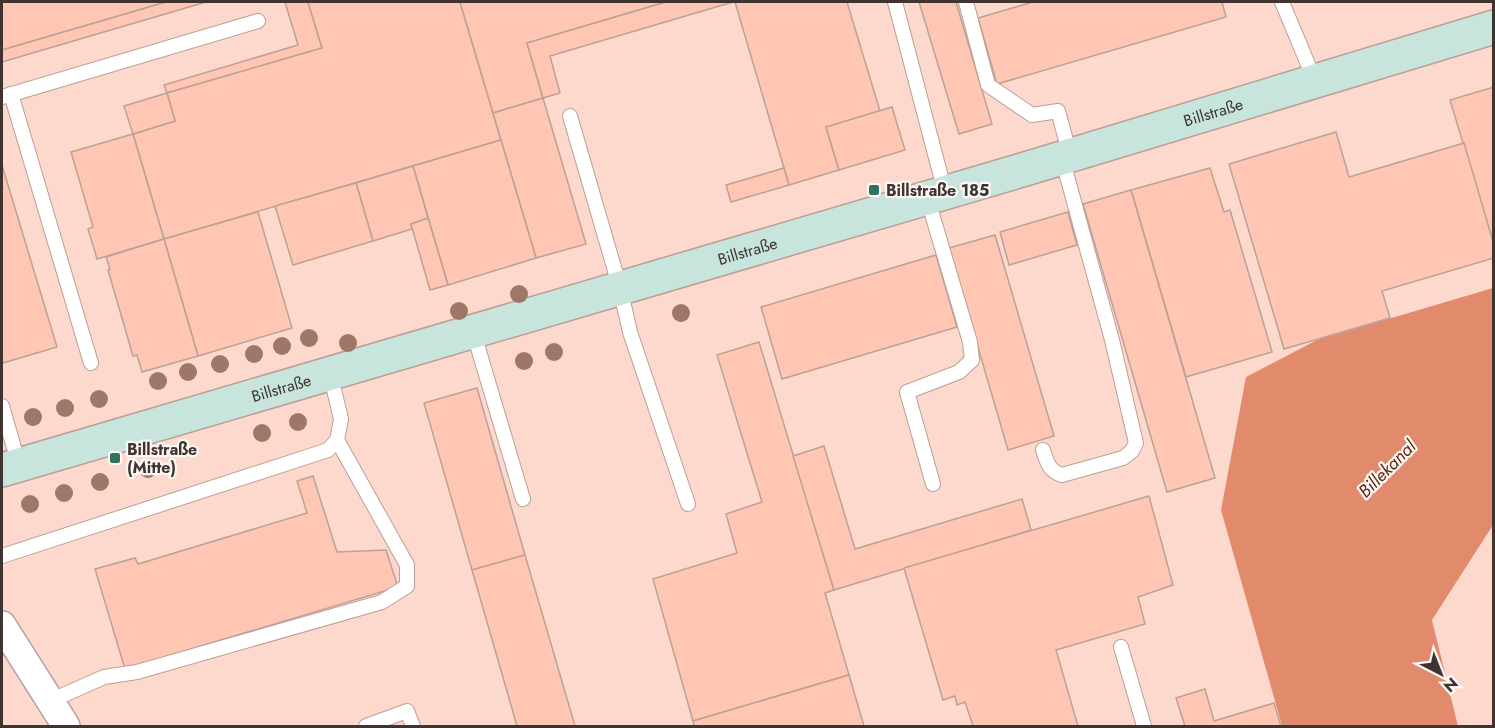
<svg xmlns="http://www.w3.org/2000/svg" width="1495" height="728" viewBox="0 0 1495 728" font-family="Jost,sans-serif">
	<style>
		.built { fill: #fdd9cd }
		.water { fill: #e28a6c }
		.building { fill: #fec6b3; stroke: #bba198; stroke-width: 1.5 }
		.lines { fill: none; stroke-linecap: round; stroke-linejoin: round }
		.lane-casing { stroke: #b99f97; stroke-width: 16 }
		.street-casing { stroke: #b99f97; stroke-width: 30 }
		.secondary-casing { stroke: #b99f97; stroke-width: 36 }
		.lane { stroke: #fff; stroke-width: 14 }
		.street { stroke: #fff; stroke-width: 27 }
		.secondary { stroke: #c8e5dd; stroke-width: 33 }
		.tree { fill: #9f7768 }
		.poi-dot { fill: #32715f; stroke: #fdf7f5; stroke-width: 2 }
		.labels { text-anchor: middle; stroke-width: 4.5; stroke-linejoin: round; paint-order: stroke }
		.street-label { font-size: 16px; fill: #3f3430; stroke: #fdf7f5 }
		.poi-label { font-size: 16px; font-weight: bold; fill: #3f3430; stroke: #fdf7f5; text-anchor: start }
		.water-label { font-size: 18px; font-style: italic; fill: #602814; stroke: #fdf7f5 }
	</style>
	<rect width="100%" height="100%" fill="#fce6de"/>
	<g class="built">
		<polygon points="2,2 1493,2 1493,288 1317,340 1221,510 1282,726 2,726"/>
		<polygon points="1493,525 1493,726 1458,726 1432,620"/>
	</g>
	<polygon class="water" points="1493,288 1493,525 1432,620 1458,726 1282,726 1221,510 1246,377 1317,340"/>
	<g class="building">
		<polygon points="2,2 166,2 2,50"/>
		<polygon points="166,2 206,2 2,62 2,50"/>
		<polygon points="285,2 308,2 322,48 167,93 164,85 298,45"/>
		<polygon points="308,2 460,2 501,140 164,239 133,134 175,121 167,93 322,48"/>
		<polygon points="460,2 666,2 527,43 543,98 493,113"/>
		<polygon points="666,2 733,2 550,56 560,93 543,98 527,43"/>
		<polygon points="735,2 847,2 880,111 826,127 839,170 789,185"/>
		<polygon points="919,2 956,2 992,124 959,134"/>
		<polygon points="1033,2 1222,2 1226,17 997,84 978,18"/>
		<polygon points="1494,87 1494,242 1493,242 1450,100"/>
		<polygon points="167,93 175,121 133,134 124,106"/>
		<polygon points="543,98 586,244 536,258 493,113"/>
		<polygon points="892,107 905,150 839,170 826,127"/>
		<polygon points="1336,132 1349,177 1464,143 1494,245 1494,258 1382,291 1390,318 1284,349 1229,164"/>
		<polygon points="133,134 164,239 97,259 88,229 93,227 71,152"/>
		<polygon points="501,140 536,258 448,285 413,166"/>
		<polygon points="2,165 57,347 3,363 2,358"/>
		<polygon points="413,166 428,218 411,224 412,229 373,241 356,183"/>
		<polygon points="784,168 789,185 731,202 726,185"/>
		<polygon points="1210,168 1224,212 1230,210 1272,352 1186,377 1131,190"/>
		<polygon points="356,183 373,241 293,265 275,206"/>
		<polygon points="1131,190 1215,478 1167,492 1083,204"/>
		<polygon points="258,212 292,328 198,356 164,239"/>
		<polygon points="1068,212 1077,245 1009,265 1000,232"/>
		<polygon points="428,218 448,285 430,290 411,224"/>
		<polygon points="995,235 1054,436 1008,450 949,248"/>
		<polygon points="164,239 198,356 142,372 137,355 133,356 108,270 110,269 106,257"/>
		<polygon points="936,255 957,327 782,379 761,307"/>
		<polygon points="759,342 834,590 825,593 849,675 693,721 653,579 737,553 726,514 762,502 717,355"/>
		<polygon points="477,388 525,555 472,570 424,403"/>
		<polygon points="824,446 855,549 1022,499 1031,530 834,590 793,456"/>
		<polygon points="313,476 337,552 386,550 398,587 125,669 95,569 135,558 138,564 307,513 297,481"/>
		<polygon points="1149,496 1173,585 1138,597 1145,624 1056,650 1078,726 973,726 965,702 957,705 955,696 943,700 904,568"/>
		<polygon points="525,555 575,726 517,726 472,570"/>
		<polygon points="849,675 864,726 694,726 693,721"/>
		<polygon points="1205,689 1214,721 1274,703 1281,726 1185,726 1176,698"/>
	</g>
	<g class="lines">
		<defs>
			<g id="lane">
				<polyline points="895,2 945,192"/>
				<polyline points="966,2 988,85 1032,115 1058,111 1070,155"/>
				<polyline points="1282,2 1315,81"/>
				<polyline points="11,94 91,363"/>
				<polyline points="2,97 258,21"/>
				<polyline points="570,116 620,288 630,332 688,504"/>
				<polyline points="927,197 970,342 972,360 959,372 907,392 933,484"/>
				<polyline points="473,331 523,499"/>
				<polyline points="2,406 19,465"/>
				<path d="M1043,450C1047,462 1049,471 1062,475L1123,458L1132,451L1136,443L1112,340L1062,158"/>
				<polyline points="2,556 328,450 337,440 341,419 330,373"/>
				<polyline points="1121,647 1144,726"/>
				<polyline points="50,701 104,677 137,672 382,602 407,586 407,565 337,440"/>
				<polyline points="366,726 407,711 413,726"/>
			</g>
			<polyline id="street" points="2,625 66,726"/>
			<g id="secondary">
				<path id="s1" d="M2,470L1022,170L1494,27"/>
			</g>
		</defs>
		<use href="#lane" class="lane-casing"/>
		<use href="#street" class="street-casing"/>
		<use href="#secondary" class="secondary-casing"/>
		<use href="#lane" class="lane"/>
		<use href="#street" class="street"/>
		<use href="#secondary" class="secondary"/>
	</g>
	<g class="tree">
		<circle cx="519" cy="294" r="9"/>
		<circle cx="459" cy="311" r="9"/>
		<circle cx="681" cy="313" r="9"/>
		<circle cx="309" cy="338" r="9"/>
		<circle cx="348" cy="343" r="9"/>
		<circle cx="282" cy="346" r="9"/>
		<circle cx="554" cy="352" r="9"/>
		<circle cx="254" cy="354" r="9"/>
		<circle cx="524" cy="361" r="9"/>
		<circle cx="220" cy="364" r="9"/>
		<circle cx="188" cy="372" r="9"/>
		<circle cx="158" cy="381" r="9"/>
		<circle cx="99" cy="399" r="9"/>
		<circle cx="65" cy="408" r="9"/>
		<circle cx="33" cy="417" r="9"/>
		<circle cx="298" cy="422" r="9"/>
		<circle cx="262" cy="433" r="9"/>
		<circle cx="148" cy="469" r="9"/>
		<circle cx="100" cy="482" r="9"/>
		<circle cx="64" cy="493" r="9"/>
		<circle cx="30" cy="504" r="9"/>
	</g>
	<g class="poi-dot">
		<rect x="868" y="184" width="12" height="12" rx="3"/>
		<rect x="109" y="452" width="12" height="12" rx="3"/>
	</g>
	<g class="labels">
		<g class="street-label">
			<text dy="6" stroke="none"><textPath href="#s1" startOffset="1263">Billstraße</textPath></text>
			<text dy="6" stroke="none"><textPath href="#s1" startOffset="777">Billstraße</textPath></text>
			<text dy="6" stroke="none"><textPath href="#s1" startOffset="291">Billstraße</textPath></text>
		</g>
		<g class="poi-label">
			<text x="886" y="196">Billstraße 185</text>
			<text x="127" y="455">Billstraße<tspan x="127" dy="18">(Mitte)</tspan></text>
		</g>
		<g class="water-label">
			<text transform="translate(1387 469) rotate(-45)" y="6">Billekanal</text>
		</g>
	</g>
	<rect width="1495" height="728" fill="none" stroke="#3f3430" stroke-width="6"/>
	<g transform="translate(1441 674) rotate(138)" stroke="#fdf7f5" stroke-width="4.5" paint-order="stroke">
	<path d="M0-4.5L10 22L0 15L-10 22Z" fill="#3f3430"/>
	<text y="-9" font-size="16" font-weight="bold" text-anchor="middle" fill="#3f3430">N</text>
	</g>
</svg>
